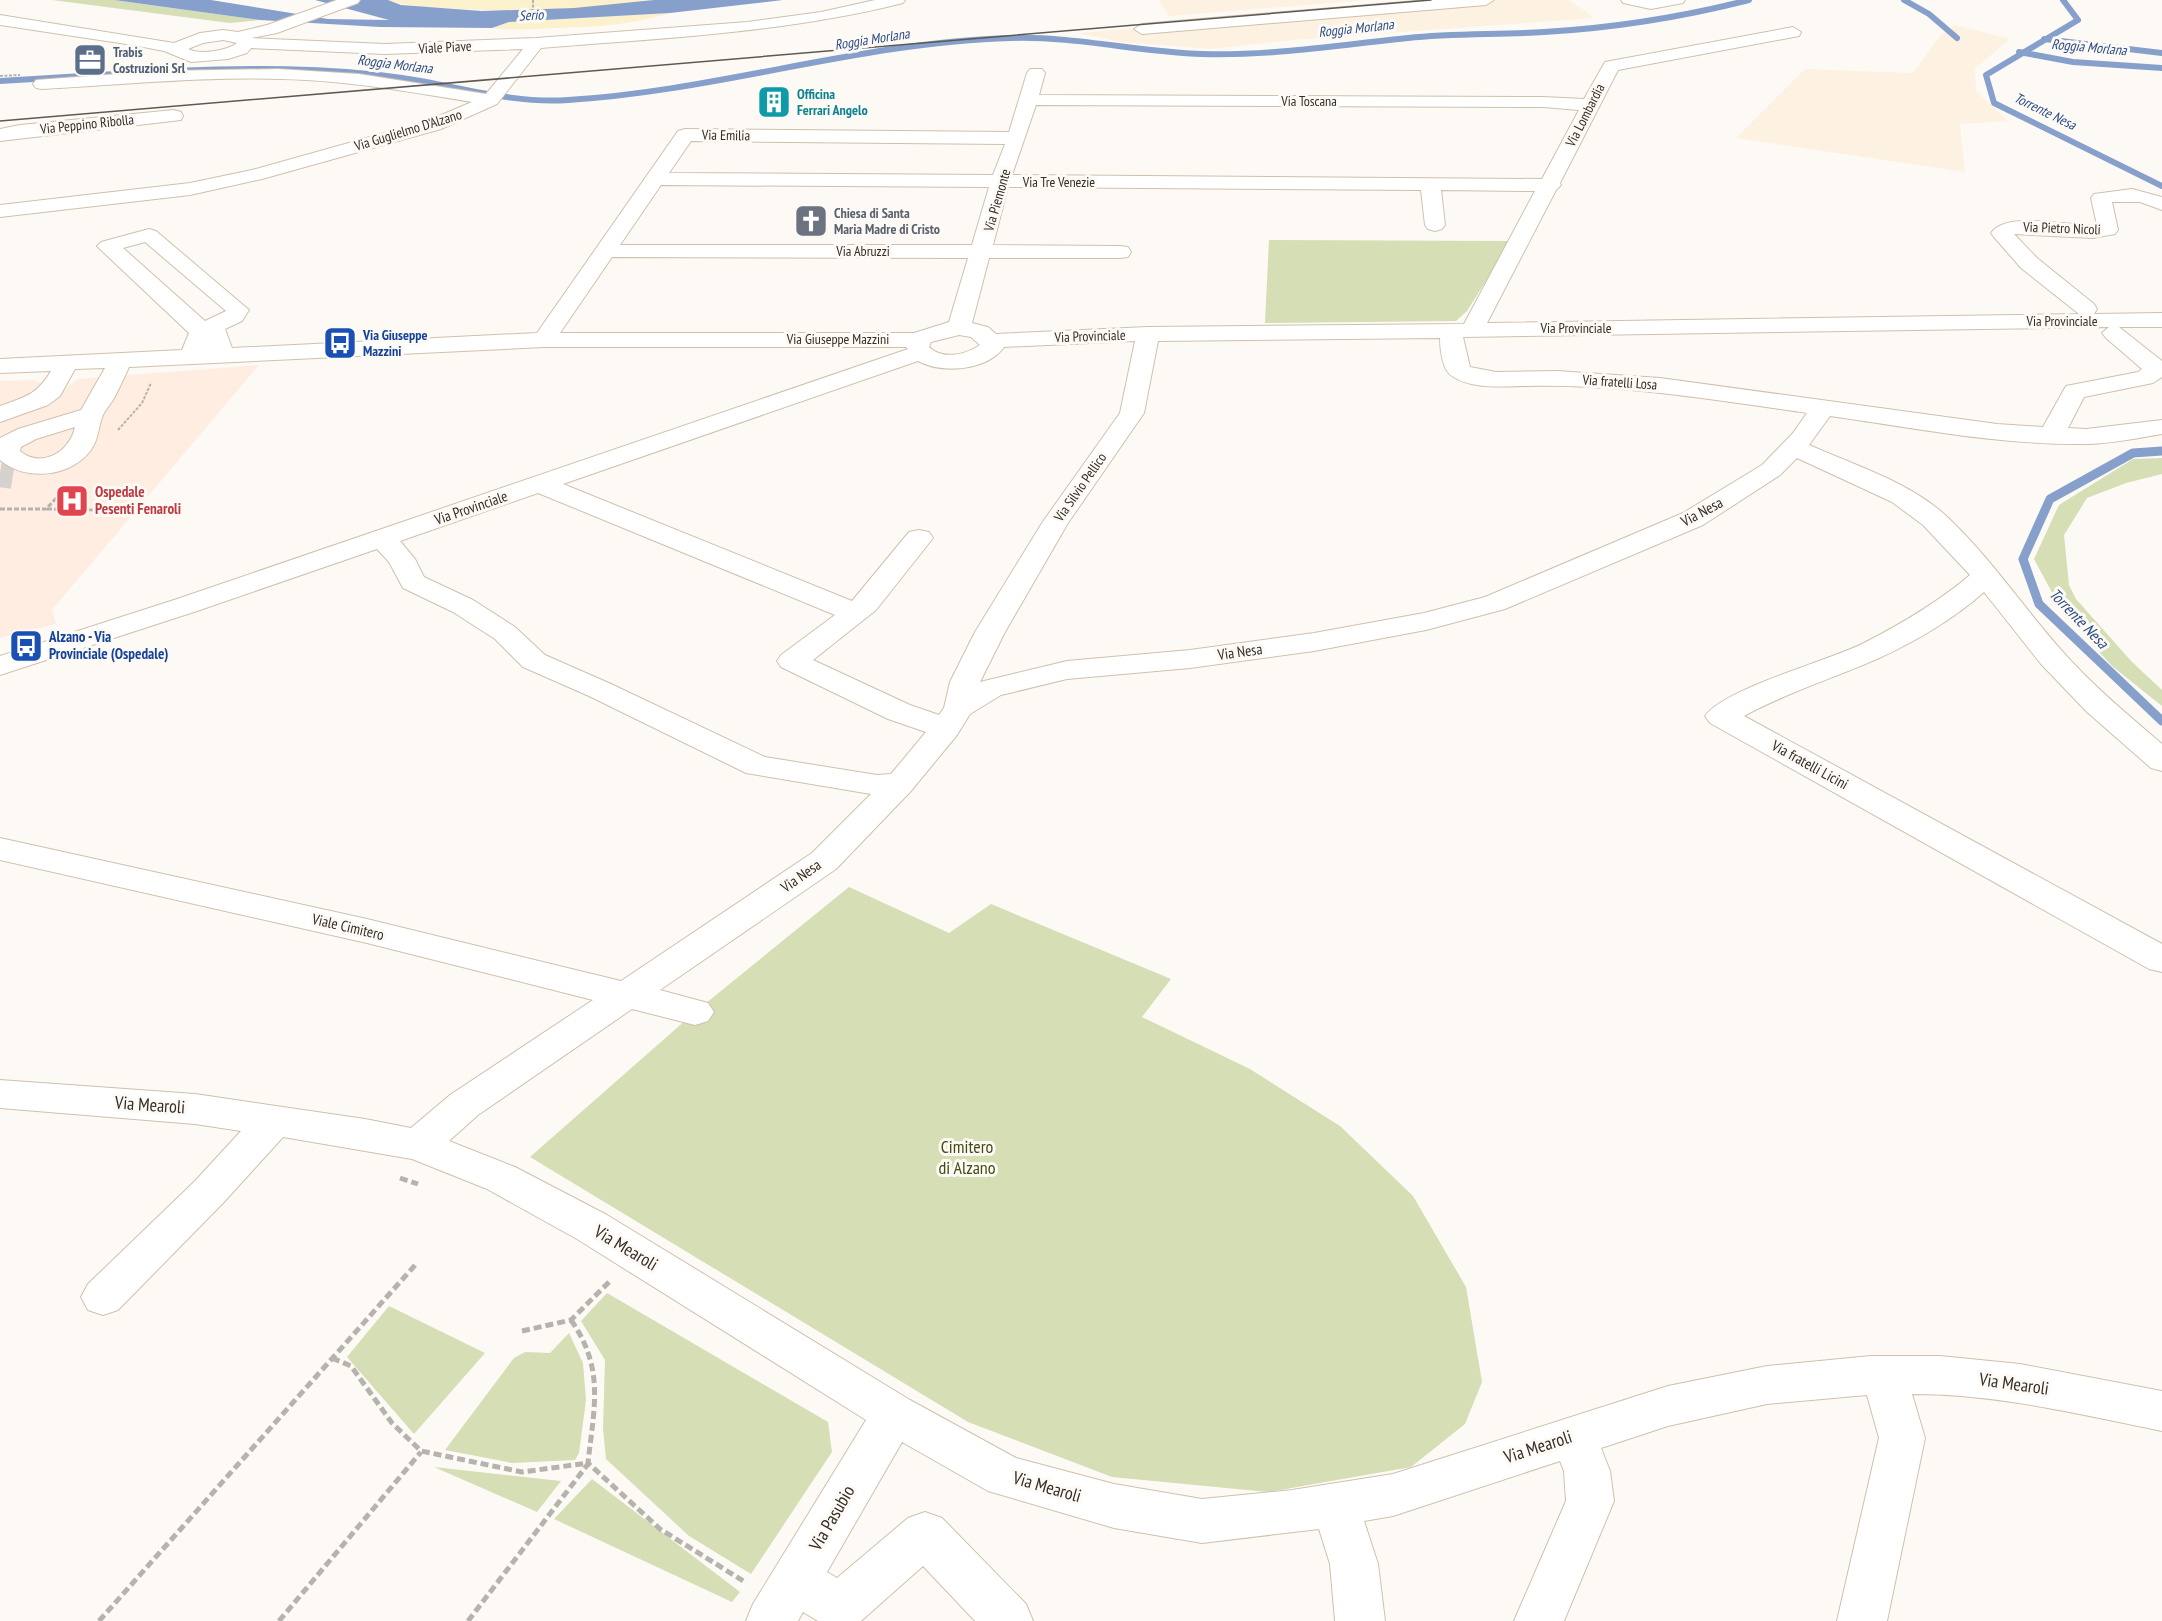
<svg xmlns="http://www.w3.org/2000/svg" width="2162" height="1621" viewBox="0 0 2162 1621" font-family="'PT Sans Narrow',sans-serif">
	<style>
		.built { fill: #fdf1e1 }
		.medical { fill: #ffede2 }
		.green { fill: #d5deb4 }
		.sand { fill: #fbf1cc }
		.water { fill: #86a0cb }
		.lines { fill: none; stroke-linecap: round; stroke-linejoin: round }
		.stream-far1 { stroke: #86a0cb; stroke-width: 6 }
		.stream { stroke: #86a0cb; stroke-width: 9 }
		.minor-tunnel { stroke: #d5d1cc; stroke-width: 28; stroke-dasharray: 28 14; stroke-linecap: butt }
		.minor-casing { stroke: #cfc0ac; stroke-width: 2 }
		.path-far2 { stroke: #b6b2ad; stroke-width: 2; stroke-dasharray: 3 1.5; stroke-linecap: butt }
		.path-far1 { stroke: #b6b2ad; stroke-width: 3; stroke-dasharray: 5 2; stroke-linecap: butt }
		.path { stroke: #b6b2ad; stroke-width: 5; stroke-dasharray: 8 4; stroke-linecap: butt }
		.minor { fill: #fff; fill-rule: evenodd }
		.tram { stroke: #5e5952; stroke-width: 1.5 }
		.labels { text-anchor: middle; stroke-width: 6; stroke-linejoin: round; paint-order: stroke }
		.far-water-label { font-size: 14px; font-style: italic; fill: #2c4c84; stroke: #fdfaf6 }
		.far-street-label { font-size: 14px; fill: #332d25; stroke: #fdfaf6 }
		.far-service-label { font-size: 14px; font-weight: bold; fill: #4e5e75; stroke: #fdfaf6; text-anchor: start }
		.far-culture-label { font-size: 14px; font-weight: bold; fill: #0d838f; stroke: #fdfaf6; text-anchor: start }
		.far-worship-label { font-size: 14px; font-weight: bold; fill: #5b616d; stroke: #fdfaf6; text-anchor: start }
		.far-transit-label { font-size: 14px; font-weight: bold; fill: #164399; stroke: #fdfaf6; text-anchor: start }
		.health-label { font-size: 15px; font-weight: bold; fill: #be3a42; stroke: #fdfaf6; text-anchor: start }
		.street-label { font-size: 15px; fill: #332d25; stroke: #fdfaf6 }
		.transit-label { font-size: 15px; font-weight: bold; fill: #164399; stroke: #fdfaf6; text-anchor: start }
		.water-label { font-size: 16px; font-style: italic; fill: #2c4c84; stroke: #fdfaf6 }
		.near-street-label { font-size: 18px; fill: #332d25; stroke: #fdfaf6 }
		.near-park-label { font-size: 18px; fill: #424b11; stroke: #fdfaf6 }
	</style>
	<rect width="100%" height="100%" fill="#fdfaf6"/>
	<g class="built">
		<polygon points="1159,0 1369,0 1169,16"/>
		<polygon points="1461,0 1570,0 1594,18 1294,40 1210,49 1120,42 1078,33"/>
		<polygon points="1955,25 2010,39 1975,68 1976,91 2008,121 1960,124 1965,172 1736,138 1805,69 1913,73 1939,37"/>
	</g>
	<polygon class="medical" points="259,365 52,610 56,624 0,638 0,381 34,380 62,391 78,379"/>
	<g class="green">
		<polygon points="52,0 114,0 260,20 230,23"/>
		<polygon points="1269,240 1511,241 1467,311 1456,321 1265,323"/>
		<polygon points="2162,458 2162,474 2126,483 2087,498 2064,535 2069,585 2076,599 2132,662 2162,690 2162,706 2112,666 2062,611 2034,559 2059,505 2133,459"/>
		<polygon points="849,887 949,933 991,904 1171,979 1142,1017 1250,1069 1340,1126 1413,1196 1466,1287 1482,1382 1465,1424 1411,1467 1268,1492 1112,1477 968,1422 530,1157 695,1012"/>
		<polygon points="607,1293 828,1422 832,1452 751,1574 689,1536 606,1459 603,1429 605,1360 581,1321"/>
		<polygon points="389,1306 485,1353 414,1434 347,1357"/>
		<polygon points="569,1333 583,1363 586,1400 579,1453 575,1460 512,1463 445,1450 514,1358 525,1352 550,1353"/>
		<polygon points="434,1467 561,1481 537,1512"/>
		<polygon points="592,1479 740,1592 732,1602 554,1519"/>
	</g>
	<g class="sand">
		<path d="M388,0H654C587,11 514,13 447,8C427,7 407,7 388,0Z"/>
		<path d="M670,13C632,25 595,27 556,28C535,29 513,31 492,28L509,22Z"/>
	</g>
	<polygon class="water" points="114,0 211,0 328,19 389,20 315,0 388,0 401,5 482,11 574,8 654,0 783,0 670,13 509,22 492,28 380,27 260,20"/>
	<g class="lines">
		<g class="stream-far1">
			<polyline points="1904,0 1929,14 1957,38"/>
			<polyline points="2063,0 2078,20 1986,75 1994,103 2162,186"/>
			<polyline points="2044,39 2162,53"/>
			<polyline points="2019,52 2073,62 2162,68"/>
			<path d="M171,71C248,68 325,67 402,78C457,86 512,104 568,100C717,91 861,42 1011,38C1075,36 1138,52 1202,54C1272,56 1339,45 1408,38C1453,33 1499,35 1544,32C1613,28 1682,17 1749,0"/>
			<polyline points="0,81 149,72"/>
		</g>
		<polyline class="stream" points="2162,451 2133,453 2050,499 2023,559 2039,604 2162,721"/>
		<polyline class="minor-tunnel" points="0,473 13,475"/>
		<defs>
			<g id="minor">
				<path d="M337,0H360L358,3L277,33L251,38L385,44L536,38L747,22L821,12L875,0H905L903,3C784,33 663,38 541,48L497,104L441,129L262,179L190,195L0,217V205L190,183L252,170L427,121L472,102C417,93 362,83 306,80C218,75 130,84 42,89L36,88L33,84L36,80L160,71L278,69L359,74L486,94L523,49L385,54L251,48L247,53L228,59L191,62L164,51L133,45L0,25V15L174,43L200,33L223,30L238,32L267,25ZM223,40L237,43C226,51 200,55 188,49L203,43Z"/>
				<polygon points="1428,0 1494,0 1486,5 1142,34 1134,29 1142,24"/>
				<polygon points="1621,0 1685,0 1683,3 1651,9 1623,3"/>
				<path d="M1793,27L1801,32L1799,36L1618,70L1560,183L1561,185L1556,190L1487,323L2079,314L2021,268L1994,237L1991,233C2007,210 2070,227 2097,225L2091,198L2094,194L2132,189L2162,197V210L2140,202H2112L2118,230L2115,234L2093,238L2014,234L2037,258L2094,304L2097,309L2094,314L2162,313V327H2119L2162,361V377L2153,383L2084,397L2068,428L2086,429L2162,420V434C2137,438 2110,444 2085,444C2000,445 1914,428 1830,416L1809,445C1854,465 1906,481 1943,513C1988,554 2022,606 2062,651C2092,685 2128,715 2162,744V771L2151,768L2087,712L2041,664L1984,592C1955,618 1915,642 1879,658C1834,678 1788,692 1744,716L2162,944V972L2149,969L1710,723L1705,716C1725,688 1828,661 1862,644C1901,624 1937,603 1970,575L1923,525L1892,502L1797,458L1780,475L1703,525L1505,609L1426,630L1314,651L1190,668L1067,679L1001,695L970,714L957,735L911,791L836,869L660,990L708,1003L714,1012L708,1021L695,1025L632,1009L478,1115L449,1141L515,1167L607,1215L910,1400L1016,1458L1114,1484L1202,1499L1292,1490L1393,1474L1668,1386L1767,1366L1871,1356H1940L2020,1364L2162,1391V1431C2079,1414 1997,1394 1912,1394L1925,1438L1887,1621H1837L1879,1438L1867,1395L1767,1404L1668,1426L1601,1448L1610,1471L1614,1501L1564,1621H1514L1566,1501L1564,1471L1560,1461L1393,1516L1364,1521L1378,1564L1385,1621H1335L1330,1564L1319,1529L1202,1543L1114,1528L988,1491L902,1442L827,1572L837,1578L908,1518L925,1512L942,1518L1026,1604L1033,1621H975L923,1566L861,1621H818L803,1612L798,1621H746L753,1604L866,1420L577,1239L487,1189L412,1159L283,1137L223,1203L118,1310L103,1315L88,1310L81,1297L88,1284L195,1181L241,1131L195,1124L0,1108V1080L195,1094L365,1119L411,1128L450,1095L593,1000L367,943L0,860V838L367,919L621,981L812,853L871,794L746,773L589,696L523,667L495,639L453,612L403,588L389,562L377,549L197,611L0,675V656L177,599L908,349L906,347H544L129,367C124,378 119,389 113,400C110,405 105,410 103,415C98,427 99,439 91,450C71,477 26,482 0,460V438L18,429L81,410L105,368L75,369L60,396L48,405L0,422V406C25,397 37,395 51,371L0,373V359L182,350L189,333L101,250L97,246L101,242L149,229L156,231L249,310L242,321L225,329L232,348L537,333L678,131L685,129L1009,132L1027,73L1030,69H1042L1045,73L1039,95L1543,97L1584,99L1605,62ZM1036,105L1543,107L1579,110L1542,179L1012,175ZM691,141L1005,144L993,175L669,173ZM661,185L989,187L972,245H620ZM1008,187L1421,190L1425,225L1428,229L1435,231L1442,229L1445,225L1441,190L1535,191L1464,324L1148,327L996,334L988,327L972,323L989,258H1120L1128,257L1131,252L1128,247L1120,246L993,245ZM145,242L226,311L205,321L123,248ZM612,257L968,258L949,322L914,333H560ZM2109,327L2102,333L2106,338L2142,369L2138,372L2066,386L2043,427L1997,424L1660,378L1557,371L1496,372L1470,367L1463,337ZM959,335L971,337L980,345C965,355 943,360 929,347L931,342ZM1440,338C1440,348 1442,370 1452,376C1471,390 1506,386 1528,386C1622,384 1715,400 1807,413L1793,433L1762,465L1683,513L1485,597L1424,613L1314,633L1190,650L1067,661L980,682L1005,632L1068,523L1144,413L1158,341ZM1135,341L1120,413L1042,523L975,632L950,682L944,708L939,715L910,705L813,660L876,610L933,538L929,532L919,530L909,532L852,601L563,484L918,361C942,374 987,371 1004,347ZM75,427C70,452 41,469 20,451L21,447L36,439ZM538,493L835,615L781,655L777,661L781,667L888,719L926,732L891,774L877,775L765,757L611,684L545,655L515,627L473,600L424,577L415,559L400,541Z"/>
				<polygon points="174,110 181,112 183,116 181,120 0,141 0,129 20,125"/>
			</g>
		</defs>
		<use href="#minor" class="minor-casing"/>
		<g class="path-far2">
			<polyline points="533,0 533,20"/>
			<polyline points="0,76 20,75"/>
			<polyline points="118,430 142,403 151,383"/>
		</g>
		<g class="path-far1">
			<polyline points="0,509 46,509 65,489"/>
			<polyline points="47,509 95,510"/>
		</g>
		<g class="path">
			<polyline points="400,1178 418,1184"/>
			<path d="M571,1320C605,1369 594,1407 588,1463L660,1529L745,1582"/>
			<polyline points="522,1331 571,1320 610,1281"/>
			<polyline points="332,1358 351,1366 392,1423 421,1451 522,1472 588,1463"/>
			<polyline points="99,1621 416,1264"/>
			<polyline points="279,1621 421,1452"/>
			<polyline points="468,1621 588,1464"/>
		</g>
		<use href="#minor" class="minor"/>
		<polyline class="tram" points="0,121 1431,0"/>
	</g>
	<defs>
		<symbol id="office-square" viewBox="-11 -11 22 22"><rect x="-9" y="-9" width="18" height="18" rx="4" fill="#5c6f8a" stroke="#fdfaf6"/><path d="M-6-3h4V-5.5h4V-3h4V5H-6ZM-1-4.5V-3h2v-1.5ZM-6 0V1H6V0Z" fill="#fff"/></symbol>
		<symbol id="building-square" viewBox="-11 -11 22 22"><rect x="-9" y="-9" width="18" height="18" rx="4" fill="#0f9aa8" stroke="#fdfaf6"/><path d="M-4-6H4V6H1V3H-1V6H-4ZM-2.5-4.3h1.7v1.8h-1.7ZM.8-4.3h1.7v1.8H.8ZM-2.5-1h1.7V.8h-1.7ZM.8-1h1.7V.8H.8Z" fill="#fff"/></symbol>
		<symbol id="church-square" viewBox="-11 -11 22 22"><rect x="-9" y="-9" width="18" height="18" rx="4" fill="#6b7280" stroke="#fdfaf6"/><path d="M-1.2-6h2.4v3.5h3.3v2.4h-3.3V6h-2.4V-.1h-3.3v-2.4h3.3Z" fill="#fff"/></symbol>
		<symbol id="bus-square" viewBox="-11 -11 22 22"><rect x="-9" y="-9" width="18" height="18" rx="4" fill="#1a4fb4" stroke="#fdfaf6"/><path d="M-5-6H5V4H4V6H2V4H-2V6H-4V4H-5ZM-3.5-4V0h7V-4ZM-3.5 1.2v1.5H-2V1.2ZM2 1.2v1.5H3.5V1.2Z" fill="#fff"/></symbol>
		<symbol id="hospital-square" viewBox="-11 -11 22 22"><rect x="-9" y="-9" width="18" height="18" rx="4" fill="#e0444e" stroke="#fdfaf6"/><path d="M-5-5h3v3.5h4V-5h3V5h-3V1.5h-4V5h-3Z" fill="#fff"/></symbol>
	</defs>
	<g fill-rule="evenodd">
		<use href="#office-square" x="71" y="41" width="38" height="38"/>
		<use href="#building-square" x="755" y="83" width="38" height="38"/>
		<use href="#church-square" x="792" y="202" width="38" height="38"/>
		<use href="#bus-square" x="321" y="324" width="38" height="38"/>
		<use href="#hospital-square" x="53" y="482" width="38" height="38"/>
		<use href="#bus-square" x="7" y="627" width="38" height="38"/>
	</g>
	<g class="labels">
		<g class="far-water-label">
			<text transform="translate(531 15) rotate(-3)" y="5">Serio</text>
			<text transform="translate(1356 28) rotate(-6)" y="5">Roggia Morlana</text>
			<text transform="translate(872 39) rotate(-9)" y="5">Roggia Morlana</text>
			<text transform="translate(2089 47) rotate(5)" y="5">Roggia Morlana</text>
			<text transform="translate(395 64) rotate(7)" y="5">Roggia Morlana</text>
			<text transform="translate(2045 111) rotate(26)" y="5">Torrente Nesa</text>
		</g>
		<g class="far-street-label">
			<text transform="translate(445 47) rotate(-3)" y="5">Viale Piave</text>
			<text x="1309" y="106">Via Toscana</text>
			<text transform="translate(1585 115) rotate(-63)" y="5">Via Lombardia</text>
			<text transform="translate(87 124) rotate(-6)" y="5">Via Peppino Ribolla</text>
			<text transform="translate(408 130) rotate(-17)" y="5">Via Guglielmo D'Alzano</text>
			<text transform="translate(726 135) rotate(1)" y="5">Via Emilia</text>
			<text x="1059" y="187">Via Tre Venezie</text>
			<text transform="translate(997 200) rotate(-74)" y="5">Via Piemonte</text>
			<text transform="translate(2062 228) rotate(2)" y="5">Via Pietro Nicoli</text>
			<text x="863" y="256">Via Abruzzi</text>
			<text x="2062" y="326">Via Provinciale</text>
			<text x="1576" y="333">Via Provinciale</text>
			<text transform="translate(1090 336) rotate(-2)" y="5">Via Provinciale</text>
			<text x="838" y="344">Via Giuseppe Mazzini</text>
			<text transform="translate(1620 382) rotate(4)" y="5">Via fratelli Losa</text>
			<text transform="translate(1080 487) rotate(-55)" y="5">Via Silvio Pellico</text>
		</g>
		<g class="far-service-label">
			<text x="113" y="57">Trabis<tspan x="113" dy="16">Costruzioni Srl</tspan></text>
		</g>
		<g class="far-culture-label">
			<text x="797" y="99">Officina<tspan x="797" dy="16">Ferrari Angelo</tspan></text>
		</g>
		<g class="far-worship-label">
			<text x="834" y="218">Chiesa di Santa<tspan x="834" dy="16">Maria Madre di Cristo</tspan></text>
		</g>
		<g class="far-transit-label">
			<text x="363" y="340">Via Giuseppe<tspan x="363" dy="16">Mazzini</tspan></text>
		</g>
		<g class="health-label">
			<text x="95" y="497">Ospedale<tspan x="95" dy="17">Pesenti Fenaroli</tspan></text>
		</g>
		<g class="street-label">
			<text transform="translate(471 508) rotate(-19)" y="5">Via Provinciale</text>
			<text transform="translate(1702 512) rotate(-28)" y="5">Via Nesa</text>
			<text transform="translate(1240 652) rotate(-8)" y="5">Via Nesa</text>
			<text transform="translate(1810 765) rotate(29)" y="5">Via fratelli Licini</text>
			<text transform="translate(801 876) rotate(-35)" y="5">Via Nesa</text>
			<text transform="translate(348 927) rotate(13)" y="5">Viale Cimitero</text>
		</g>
		<g class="transit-label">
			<text x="49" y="642">Alzano - Via<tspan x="49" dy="17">Provinciale (Ospedale)</tspan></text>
		</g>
		<g class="water-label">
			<text transform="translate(2079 618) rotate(46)" y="6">Torrente Nesa</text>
		</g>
		<g class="near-street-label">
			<text transform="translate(150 1105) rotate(4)" y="6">Via Mearoli</text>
			<text transform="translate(626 1248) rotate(31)" y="6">Via Mearoli</text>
			<text transform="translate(2014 1384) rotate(8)" y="6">Via Mearoli</text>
			<text transform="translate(1538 1447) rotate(-18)" y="6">Via Mearoli</text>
			<text transform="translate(1047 1487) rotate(16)" y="6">Via Mearoli</text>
			<text transform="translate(832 1518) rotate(-60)" y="6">Via Pasubio</text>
		</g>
		<g class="near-park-label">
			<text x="967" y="1153">Cimitero<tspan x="967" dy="21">di Alzano</tspan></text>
		</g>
	</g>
</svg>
